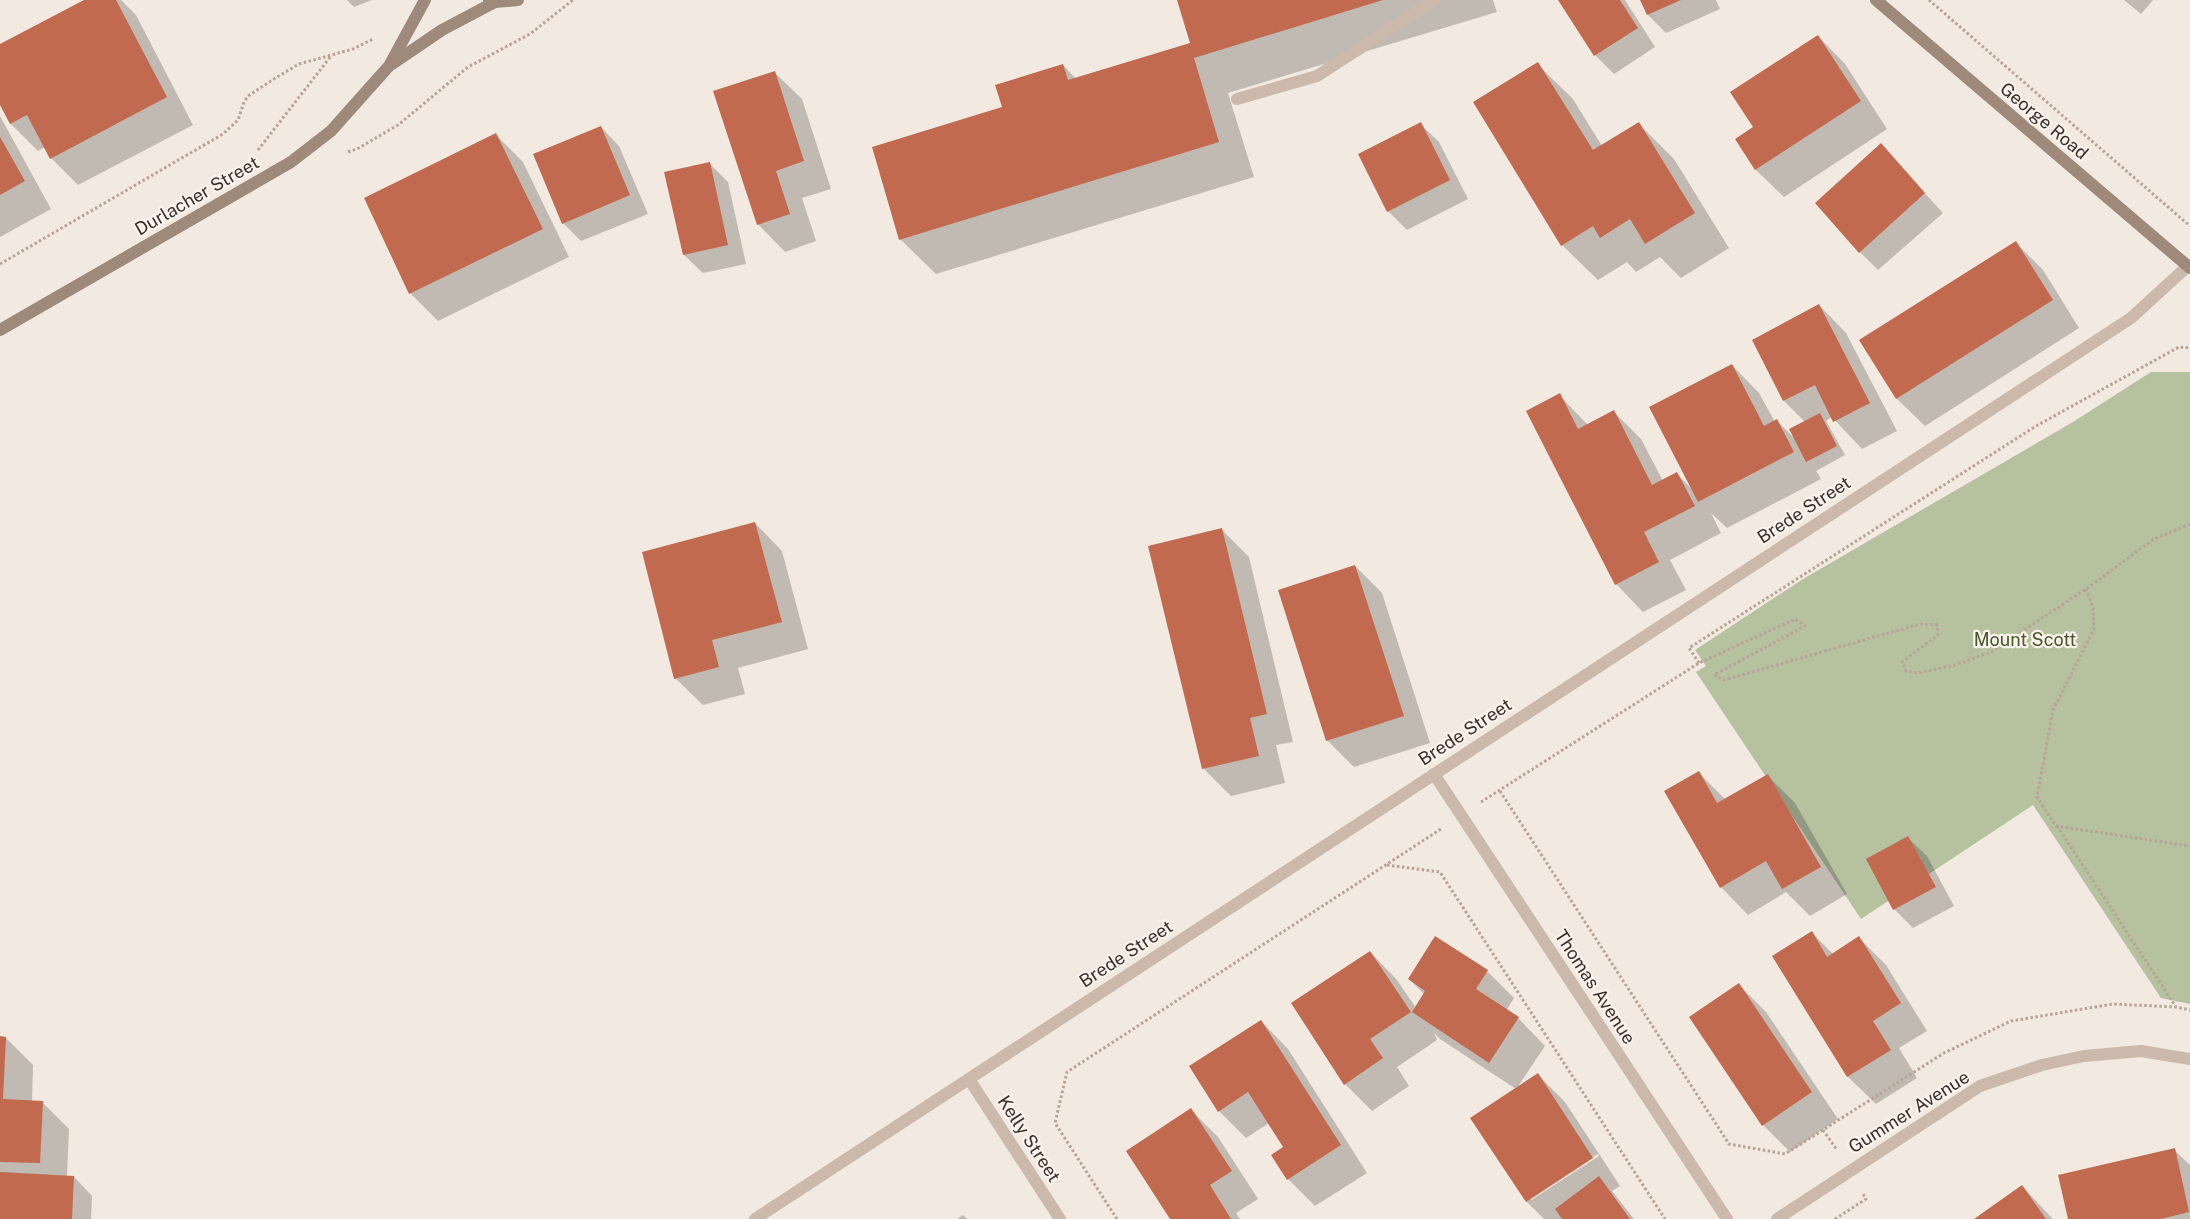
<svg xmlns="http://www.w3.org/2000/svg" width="2190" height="1219" viewBox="0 0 2190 1219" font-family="'Public Sans',sans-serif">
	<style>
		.green { fill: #b6c1a0 }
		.shadow { fill: #0003; fill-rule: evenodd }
		.building { fill: #c16a4f }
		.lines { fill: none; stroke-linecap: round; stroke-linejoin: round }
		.path { stroke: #b6a396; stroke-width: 3; stroke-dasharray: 2.5 2.5; stroke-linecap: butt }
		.lane { stroke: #cab9ac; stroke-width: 12 }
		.street { stroke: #cab9ac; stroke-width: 12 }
		.secondary { stroke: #9e897d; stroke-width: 12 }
		.labels { text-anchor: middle; stroke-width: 4.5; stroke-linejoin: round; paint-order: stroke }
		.street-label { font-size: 18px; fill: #382f2a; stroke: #faf3ec }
		.park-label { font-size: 18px; fill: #48562f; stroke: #faf3ec }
	</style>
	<rect width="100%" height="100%" fill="#f2e9e0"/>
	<polygon class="green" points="2151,372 2190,372 2190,1004 2161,998 2033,805 1861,919 1696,672 1706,666 1695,650 1803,579 2073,422"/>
	<g class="shadow">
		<polygon points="86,0 121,0 136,15 193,125 78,185 51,158 45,147 38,151 11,124 0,102 0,46"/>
		<polygon points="347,0 372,0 354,7"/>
		<polygon points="1178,0 1493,0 1497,12 1228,93 1254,177 936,274 900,239 1003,108 1063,65 1076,79 1191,44"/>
		<polygon points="1559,0 1625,0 1655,47 1614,74 1595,55"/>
		<polygon points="1641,0 1716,0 1720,9 1666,33 1648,15"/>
		<polygon points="2124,0 2153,0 2141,14"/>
		<polygon points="1818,36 1845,64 1887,129 1784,197 1756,170 1737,139 1755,127"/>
		<polygon points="1537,64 1573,99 1602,146 1638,123 1674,159 1729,248 1681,278 1660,257 1636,272 1627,262 1598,280 1562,245 1474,103"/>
		<polygon points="774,72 802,99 831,189 802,198 816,241 785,252 758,224"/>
		<polygon points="0,116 51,209 0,237"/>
		<polygon points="1420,124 1439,142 1468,199 1407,230 1388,211"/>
		<polygon points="601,127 619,146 648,214 581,241 563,223"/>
		<polygon points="496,135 523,162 569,257 438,321 410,293"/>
		<polygon points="1881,145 1943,213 1878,270 1860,252"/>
		<polygon points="709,163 728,182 746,264 703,273 684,255"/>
		<polygon points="2016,243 2043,270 2079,328 1925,426 1897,399 1861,341"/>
		<polygon points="1819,305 1846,333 1897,431 1862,449 1832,417 1826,421 1845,455 1816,471 1821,479 1727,528 1711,513 1721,533 1670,560 1686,590 1643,612 1616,584 1559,395 1588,425 1614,412 1641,439 1663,481 1677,474 1692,489 1732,365 1759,393 1775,422 1777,421 1794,438 1805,422 1784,401 1753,340"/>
		<polygon points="755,523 782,551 808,649 738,668 745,694 703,705 675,678"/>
		<polygon points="1221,529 1249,557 1293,742 1276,745 1285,783 1231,796 1204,769 1150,547"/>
		<polygon points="1355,566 1382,593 1430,743 1354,767 1327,740"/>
		<polygon points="1699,773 1726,800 1768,776 1795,803 1847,894 1810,916 1786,892 1748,915 1721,887"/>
		<polygon points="1908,838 1927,856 1954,906 1913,928 1894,909"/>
		<polygon points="1812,933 1833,954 1859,938 1886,965 1927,1031 1899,1048 1917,1078 1876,1104 1848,1077 1774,957"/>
		<path d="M1370,952L1397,980L1416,1008L1424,994L1409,979L1487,971L1514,998L1506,1011L1518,1018L1545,1046L1517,1088L1538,1075L1565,1102L1620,1186L1612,1191L1634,1219H1544L1527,1202L1472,1118L1516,1089L1440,1039L1434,1033L1437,1040L1397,1067L1409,1086L1372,1111L1345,1084ZM1598,1154L1599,1156L1531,1200V1197Z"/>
		<polygon points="1739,985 1766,1012 1838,1119 1790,1152 1763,1125"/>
		<polygon points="1261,1021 1288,1049 1367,1173 1315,1206 1288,1179 1285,1148 1269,1123 1246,1138 1219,1111"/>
		<polygon points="0,1037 6,1038 33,1065 32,1102 42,1102 69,1129 67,1177 74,1177 92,1196 91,1219 0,1219"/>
		<polygon points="1191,1110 1218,1137 1258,1199 1236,1213 1240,1219 1171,1219"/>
		<polygon points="2174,1150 2190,1165 2190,1219 2069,1219"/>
		<polygon points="2022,1186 2053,1219 1976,1219"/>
		<polygon points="963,1215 967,1219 957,1219"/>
	</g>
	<g class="building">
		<polygon points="84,0 116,0 167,97 50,159 27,115 10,124 0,105 0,44"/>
		<polygon points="1177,0 1383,0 1194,58 1219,142 899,240 872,147 1002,107 995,85 1063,64 1068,80 1190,43"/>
		<polygon points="1558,0 1620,0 1638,28 1594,56"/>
		<polygon points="1640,0 1681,0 1647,15"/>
		<polygon points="1818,35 1861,101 1755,170 1735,139 1753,127 1730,92"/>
		<polygon points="1538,62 1593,150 1639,122 1695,213 1645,244 1630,219 1600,238 1593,226 1561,246 1473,102"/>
		<polygon points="775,71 804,161 776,171 790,214 757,225 713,91"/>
		<polygon points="1421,122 1450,180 1387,212 1358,154"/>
		<polygon points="601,126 630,195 562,224 533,154"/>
		<polygon points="496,133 543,229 409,294 364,198"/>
		<polygon points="0,137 25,181 0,195"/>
		<polygon points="1881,143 1925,193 1859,253 1815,203"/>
		<polygon points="710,162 728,245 683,255 664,172"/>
		<polygon points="2016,241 2053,300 1896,399 1859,340"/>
		<polygon points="1819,304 1870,403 1833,422 1815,385 1783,401 1752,340"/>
		<polygon points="1732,364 1764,426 1777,419 1794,452 1698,502 1649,407"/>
		<polygon points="1560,393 1578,429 1614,410 1652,485 1677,472 1695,506 1644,532 1659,562 1615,585 1526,411"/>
		<polygon points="1820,413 1837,446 1806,462 1789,429"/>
		<polygon points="755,522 782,622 712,640 719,667 674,679 642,552"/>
		<polygon points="1222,528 1267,714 1250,718 1259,756 1202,769 1148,546"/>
		<polygon points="1355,565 1404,716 1326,741 1278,590"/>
		<polygon points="1699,771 1717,803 1768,774 1821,867 1782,889 1766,861 1720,888 1664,791"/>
		<polygon points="1908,836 1936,887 1893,910 1866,859"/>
		<polygon points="1812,931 1827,957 1859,936 1901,1003 1873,1021 1891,1050 1847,1077 1772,956"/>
		<polygon points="1435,936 1488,970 1476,989 1519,1017 1489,1063 1412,1012 1425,991 1408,979"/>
		<polygon points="1370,951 1411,1012 1370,1039 1383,1058 1344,1085 1291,1003"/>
		<polygon points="1739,983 1812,1092 1762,1126 1689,1017"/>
		<polygon points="1261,1020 1341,1145 1287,1180 1271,1155 1283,1147 1248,1092 1218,1112 1189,1066"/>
		<polygon points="0,1036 6,1037 3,1099 43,1101 40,1163 0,1162"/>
		<polygon points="1538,1073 1593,1158 1526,1202 1470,1118"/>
		<polygon points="1191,1108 1232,1171 1210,1185 1231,1219 1170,1219 1126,1151"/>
		<polygon points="2175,1148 2189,1212 2161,1219 2068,1219 2058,1175"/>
		<polygon points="0,1172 74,1176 72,1219 0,1219"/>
		<polygon points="1599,1176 1630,1219 1562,1219 1555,1209"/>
		<polygon points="2022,1185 2046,1219 1974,1219"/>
	</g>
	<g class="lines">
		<g class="path">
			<polyline points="1929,0 2190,226"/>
			<polyline points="258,150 331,56"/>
			<polyline points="348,152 357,149 398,125 468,67 530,34 573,0"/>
			<polyline points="0,264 223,134 238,120 244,102 248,96 277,77 299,64 353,49 373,39"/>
			<polyline points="2086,589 2093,607 2094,629 2053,710 2037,797 2056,826 2190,846"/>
			<polyline points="1699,663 1689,648 2036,426 2179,347 2190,348"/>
			<polyline points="1500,791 1729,1144 1785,1154 1944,1053 2011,1021 2113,1004 2176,1007"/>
			<polyline points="1481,802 1699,663 1795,619 1805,626 1714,675 1724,680 1920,624 1937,625 1938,635 1902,662 1906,671 1916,673 1952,666 1991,652 2086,589 2154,539 2190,524"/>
			<polyline points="2057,826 2176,1007 2190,1010"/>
			<polyline points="1387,865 1440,872 1665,1219"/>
			<polyline points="1823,1130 1837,1150"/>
			<polyline points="1117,1219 1055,1123 1067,1072 1441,829"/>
			<polyline points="1835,1219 1866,1199 1863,1194"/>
		</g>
		<polyline class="lane" points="1237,99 1317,76 1435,0"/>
		<g class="street">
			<polyline points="1434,774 1727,1219"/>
			<polyline points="969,1079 1060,1219"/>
			<polyline points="755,1219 2131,318 2188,266"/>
			<polyline points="1777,1219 1980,1086 2042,1065 2084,1056 2141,1051 2190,1059"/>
		</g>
		<g class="secondary">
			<polyline points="489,0 495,2 518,0"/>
			<polyline points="1876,0 2190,268"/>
			<polyline points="392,64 442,30 495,2"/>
			<polyline points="0,330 291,162 331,131 389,66 425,0"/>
		</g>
	</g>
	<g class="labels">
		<g class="street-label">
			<text transform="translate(2044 121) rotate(40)" y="6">George Road</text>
			<text transform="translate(197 196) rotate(-30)" y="6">Durlacher Street</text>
			<text transform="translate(1804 510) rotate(-33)" y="6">Brede Street</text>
			<text transform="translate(1465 732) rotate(-33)" y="6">Brede Street</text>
			<text transform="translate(1126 954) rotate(-33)" y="6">Brede Street</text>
			<text transform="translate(1595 987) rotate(57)" y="6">Thomas Avenue</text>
			<text transform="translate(1909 1112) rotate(-32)" y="6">Gummer Avenue</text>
			<text transform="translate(1029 1139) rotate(57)" y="6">Kelly Street</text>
		</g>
		<g class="park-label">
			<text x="2025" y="646">Mount Scott</text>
		</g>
	</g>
</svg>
